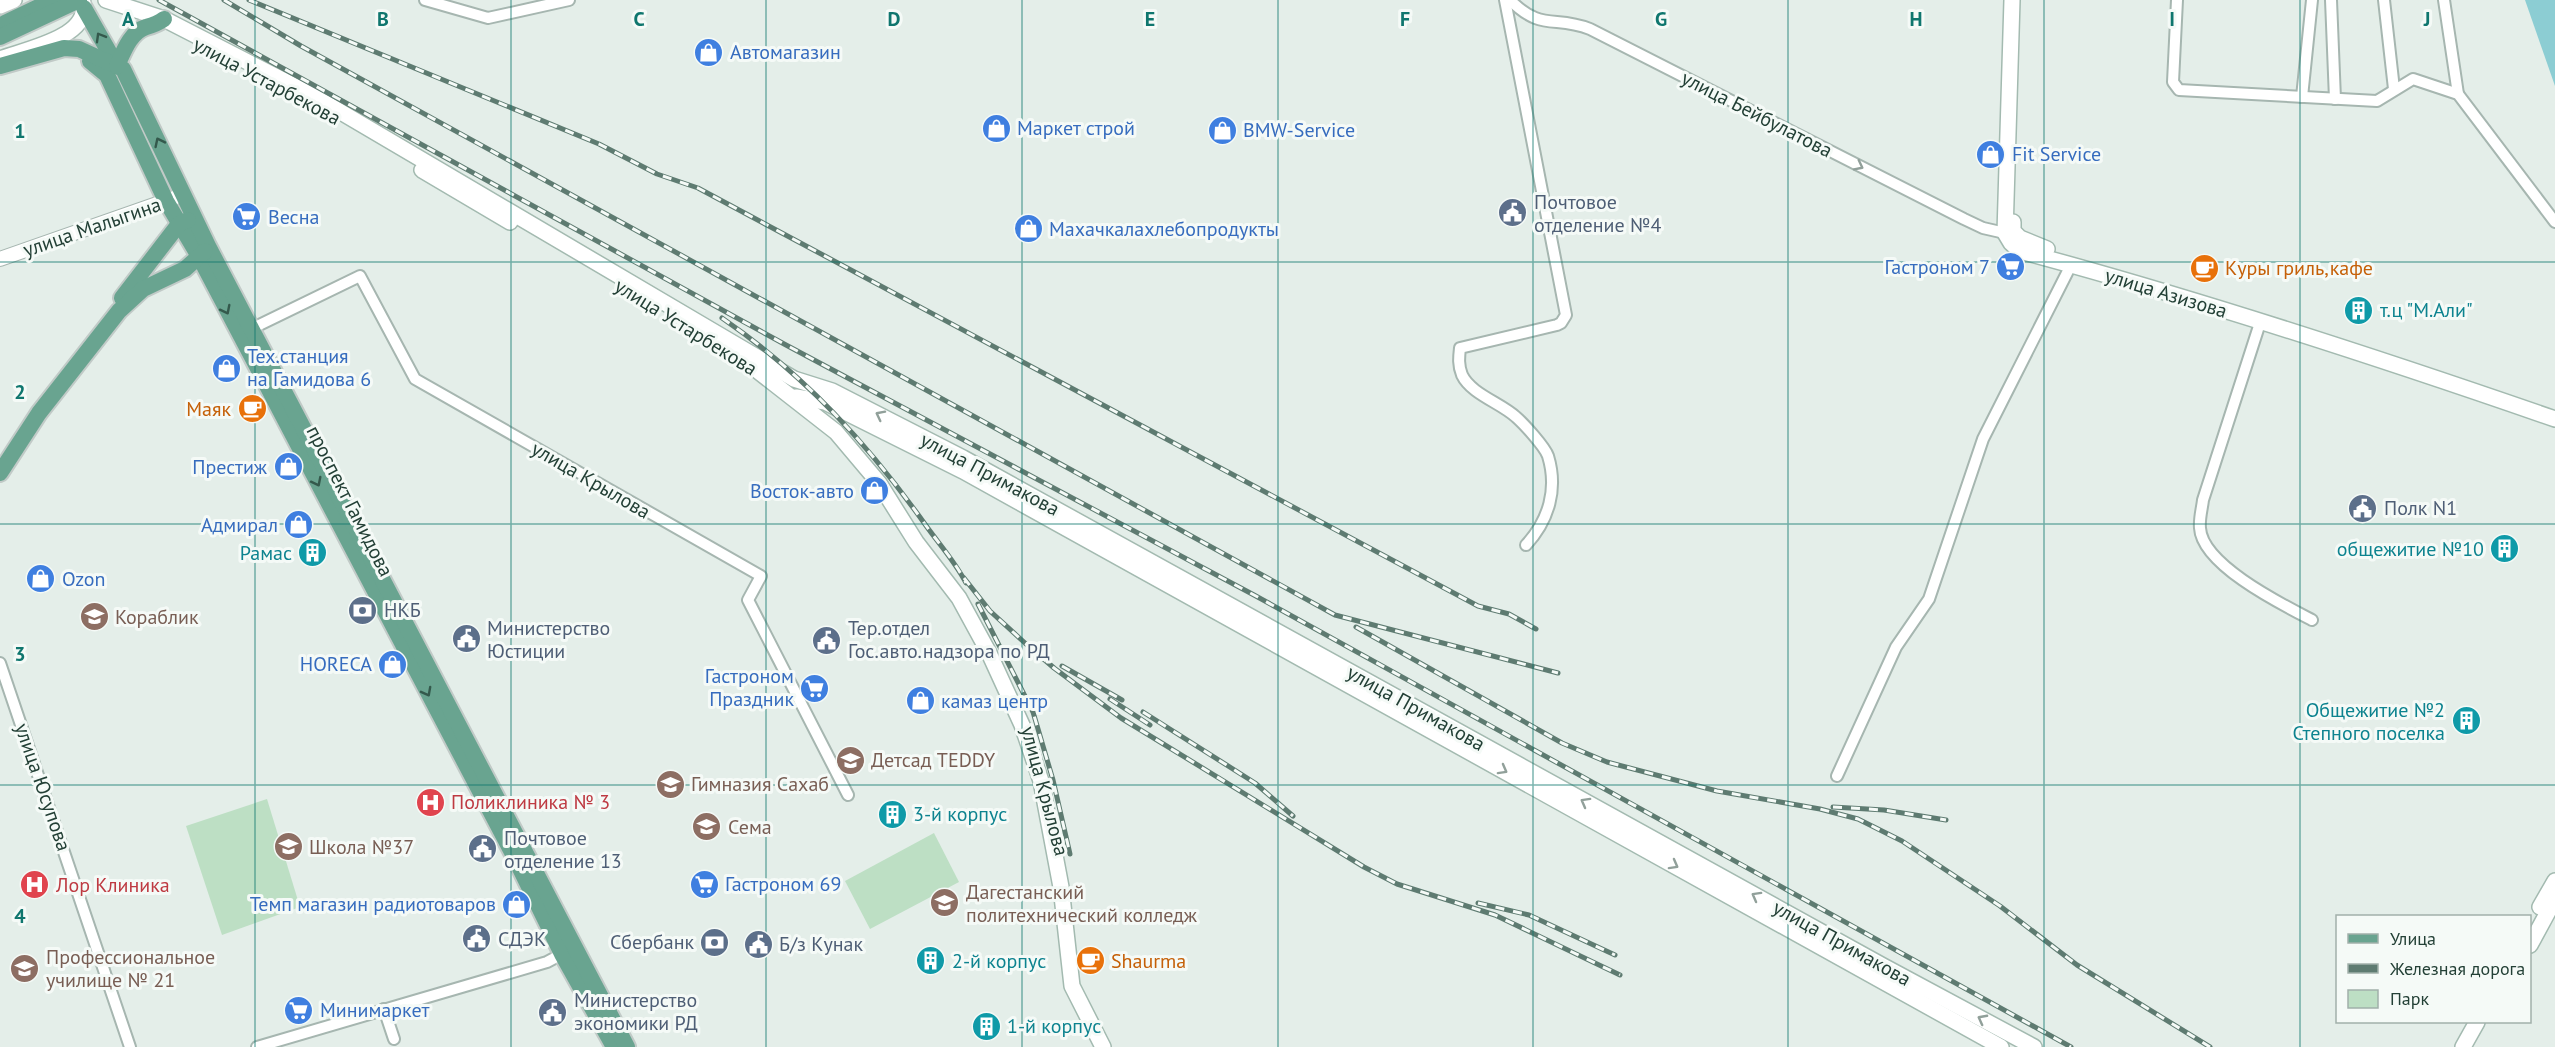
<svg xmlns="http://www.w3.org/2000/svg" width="2555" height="1047" viewBox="0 0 2555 1047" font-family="'PT Sans',sans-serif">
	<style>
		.green { fill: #bddfc4 }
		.water { fill: #8ccdd3 }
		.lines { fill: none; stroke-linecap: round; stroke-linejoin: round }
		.minor-casing { stroke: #a6b6b0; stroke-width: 14 }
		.tertiary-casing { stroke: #a6b6b0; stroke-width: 16 }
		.secondary-casing { stroke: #a3bab0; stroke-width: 18 }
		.primary-casing { stroke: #c1cac7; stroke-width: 20 }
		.minor { stroke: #fff; stroke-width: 10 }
		.tertiary { stroke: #fff; stroke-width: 14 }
		.secondary { stroke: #fff; stroke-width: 15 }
		.primary { stroke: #69a490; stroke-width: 16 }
		.rail-casing { stroke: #5e7b71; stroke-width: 5 }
		.rail { stroke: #f5faf7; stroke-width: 3; stroke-dasharray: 9; stroke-linecap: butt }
		.oneway { stroke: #34594c }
		.oneway2 { stroke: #91a09a }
		.grid { fill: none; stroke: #0f766e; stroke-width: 1.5; stroke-opacity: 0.55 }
		.labels { text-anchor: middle; stroke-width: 6; stroke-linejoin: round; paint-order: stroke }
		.shop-label { font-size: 20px; fill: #366cbe; stroke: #f5faf7; text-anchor: start }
		.street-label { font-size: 20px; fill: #234036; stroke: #f5faf7 }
		.service-label { font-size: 20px; fill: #4e5e75; stroke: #f5faf7; text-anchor: start }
		.food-label { font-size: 20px; fill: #c56008; stroke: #f5faf7; text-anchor: start }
		.culture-label { font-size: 20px; fill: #0d838f; stroke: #f5faf7; text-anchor: start }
		.education-label { font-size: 20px; fill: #785e54; stroke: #f5faf7; text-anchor: start }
		.health-label { font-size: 20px; fill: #be3a42; stroke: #f5faf7; text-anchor: start }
		.grid-label { font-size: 20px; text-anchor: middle; font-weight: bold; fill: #0f766e; stroke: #f5faf7; stroke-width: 6; stroke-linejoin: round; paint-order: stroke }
	</style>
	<rect width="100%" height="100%" fill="#e4eee9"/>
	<g class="green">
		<polygon points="267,799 300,907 222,935 186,826"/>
		<polygon points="934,833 959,882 870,929 845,881"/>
	</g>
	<polygon class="water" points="2525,0 2555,0 2555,86"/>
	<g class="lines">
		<defs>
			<g id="minor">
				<polyline points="425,0 488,18 569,0"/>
				<path d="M1505,0L1566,315L1561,323L1557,325L1460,348C1459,357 1458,365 1462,375C1471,394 1501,403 1516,417C1524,424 1545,447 1548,456C1558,489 1549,520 1526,545"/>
				<path d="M1510,0C1542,32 1554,15 1590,29L1964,219L1983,228L2005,233"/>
				<polyline points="2177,0 2173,82 2179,90 2377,101 2413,79 2458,94 2555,222"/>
				<polyline points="2331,0 2335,99"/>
				<polyline points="2384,0 2394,89"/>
				<polyline points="2444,0 2458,94"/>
				<polyline points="2302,97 2312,0"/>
				<path d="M2260,323L2203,500C2202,509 2199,519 2200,528C2202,565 2283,605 2312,620"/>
				<polyline points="251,329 360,276 415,379 761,576 748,600 848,795"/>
				<polyline points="0,663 130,1047"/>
				<polyline points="1837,776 1896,647 1929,599 1983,439 2071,265"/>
				<polyline points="384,1009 394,1039"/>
				<polyline points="257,1047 547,962 562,954 564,950"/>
			</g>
			<polyline id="tertiary" points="0,259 174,198"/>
			<g id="secondary">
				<polyline points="106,0 164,19 312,95 794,379 832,391 963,458 1883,966 2034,1047"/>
				<path d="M2012,0L2005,233L2011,243L2020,251C2200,299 2379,358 2555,419"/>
				<polyline points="0,6 14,0"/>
				<path d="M0,59C24,50 91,37 83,3"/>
				<polyline points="422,170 510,222"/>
				<polyline points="2013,222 2013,231 2020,238 2047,249"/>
				<polyline points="740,357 836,432 879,483 916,542 959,598 989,653 1022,725 1041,781 1061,887 1072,986 1103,1047"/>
				<polyline points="796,397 825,402 963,471 2001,1047"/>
				<polyline points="2540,907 2555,881"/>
				<polyline points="2530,945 2555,899"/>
				<polyline points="2463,1047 2477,1022"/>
			</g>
			<g id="primary">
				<polyline points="84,8 117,66"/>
				<polyline points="5,23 53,0"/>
				<polyline points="0,37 79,0"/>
				<polyline points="90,61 107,75 166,201 200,258 514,856 562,954 614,1047"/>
				<polyline points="0,66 64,48 79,49 123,69 208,246 627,1047"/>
				<path d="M117,66C123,53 130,32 146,27C153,25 157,24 164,19"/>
				<polyline points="122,298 179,224 188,220"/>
				<polyline points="0,473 39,413 119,311 143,289 185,269 205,251"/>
			</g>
		</defs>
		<use href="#minor" class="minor-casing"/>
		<use href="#tertiary" class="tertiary-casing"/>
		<use href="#secondary" class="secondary-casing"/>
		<use href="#primary" class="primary-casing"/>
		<use href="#minor" class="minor"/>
		<use href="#tertiary" class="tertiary"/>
		<use href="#secondary" class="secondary"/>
		<use href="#primary" class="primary"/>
		<defs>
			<g id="rail">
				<polyline points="159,0 786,345 1254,595 2071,1047"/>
				<polyline points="224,0 301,46 1335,615 1558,673"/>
				<polyline points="249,0 599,144 657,174 698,188 1478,606 1509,614 1536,629"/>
				<path d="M722,318C805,375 869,445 927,527C940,545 956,563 966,583"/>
				<polyline points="964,578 990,611 1025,643 1054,668 1121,718 1364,867 1397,884 1495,915 1620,975"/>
				<polyline points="978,604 1033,712 1053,780 1070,854"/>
				<polyline points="1356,627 1562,743 1607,762 1717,791 1820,809 1858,819 1902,841 2000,906 2077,965 2210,1047"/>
				<polyline points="1062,666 1122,700"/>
				<polyline points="1110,699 1150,725"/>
				<polyline points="1143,712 1255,783 1293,816"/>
				<polyline points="1833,807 1884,810 1946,820"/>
				<polyline points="1478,903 1529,915 1615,955"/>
			</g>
		</defs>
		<use href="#rail" class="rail-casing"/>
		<use href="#rail" class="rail"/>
	</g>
	<defs><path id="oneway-chevron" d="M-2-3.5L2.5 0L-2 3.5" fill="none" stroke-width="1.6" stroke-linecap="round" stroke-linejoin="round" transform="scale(1.5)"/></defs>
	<g class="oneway">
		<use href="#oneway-chevron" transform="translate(100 37) rotate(-120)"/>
		<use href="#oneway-chevron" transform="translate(159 142) rotate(-116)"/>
		<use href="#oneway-chevron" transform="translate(226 310) rotate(63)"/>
		<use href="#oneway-chevron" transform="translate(317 482) rotate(63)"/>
		<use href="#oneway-chevron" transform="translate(427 692) rotate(62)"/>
	</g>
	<g class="oneway2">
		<use href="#oneway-chevron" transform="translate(1859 166) rotate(27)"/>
		<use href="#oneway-chevron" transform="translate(880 415) rotate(-153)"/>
		<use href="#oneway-chevron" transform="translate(1503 770) rotate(29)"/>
		<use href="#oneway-chevron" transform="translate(1585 802) rotate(-151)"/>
		<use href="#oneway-chevron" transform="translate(1674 865) rotate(29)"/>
		<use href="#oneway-chevron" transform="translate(1756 896) rotate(-151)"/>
		<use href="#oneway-chevron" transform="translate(1982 1019) rotate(-152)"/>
	</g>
	<path class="grid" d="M255,0V1047M511,0V1047M766,0V1047M1022,0V1047M1278,0V1047M1533,0V1047M1788,0V1047M2044,0V1047M2300,0V1047M0,262H2555M0,524H2555M0,785H2555"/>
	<defs>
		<symbol id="shop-disc" viewBox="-11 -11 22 22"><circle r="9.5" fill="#3f7fe0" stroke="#f5faf7"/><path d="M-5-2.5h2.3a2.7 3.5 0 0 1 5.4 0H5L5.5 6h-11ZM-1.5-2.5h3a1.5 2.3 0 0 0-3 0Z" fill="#fff"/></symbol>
		<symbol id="civic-disc" viewBox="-11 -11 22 22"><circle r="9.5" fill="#5c6f8a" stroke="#f5faf7"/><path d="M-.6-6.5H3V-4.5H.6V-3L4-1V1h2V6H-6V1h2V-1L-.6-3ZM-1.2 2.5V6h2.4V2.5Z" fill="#fff"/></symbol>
		<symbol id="supermarket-disc" viewBox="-11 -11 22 22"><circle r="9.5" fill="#3f7fe0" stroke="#f5faf7"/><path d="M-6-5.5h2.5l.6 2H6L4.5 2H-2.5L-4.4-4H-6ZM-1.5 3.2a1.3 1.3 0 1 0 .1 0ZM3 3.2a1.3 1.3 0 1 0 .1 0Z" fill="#fff"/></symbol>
		<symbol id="cafe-disc" viewBox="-11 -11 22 22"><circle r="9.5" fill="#e8710a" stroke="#f5faf7"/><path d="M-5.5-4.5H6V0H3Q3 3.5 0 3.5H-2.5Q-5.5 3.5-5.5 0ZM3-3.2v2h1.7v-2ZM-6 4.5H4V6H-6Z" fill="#fff"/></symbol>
		<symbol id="building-disc" viewBox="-11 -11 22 22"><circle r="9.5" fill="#0f9aa8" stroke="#f5faf7"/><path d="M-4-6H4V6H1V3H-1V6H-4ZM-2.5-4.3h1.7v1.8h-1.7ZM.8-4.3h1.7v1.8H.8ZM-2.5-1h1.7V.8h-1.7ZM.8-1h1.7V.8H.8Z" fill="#fff"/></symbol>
		<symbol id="bank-disc" viewBox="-11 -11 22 22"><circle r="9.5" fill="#5c6f8a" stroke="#f5faf7"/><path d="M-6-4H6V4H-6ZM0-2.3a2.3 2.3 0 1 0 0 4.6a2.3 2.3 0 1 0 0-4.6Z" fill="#fff"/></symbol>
		<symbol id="school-disc" viewBox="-11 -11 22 22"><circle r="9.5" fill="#8d6e63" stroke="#f5faf7"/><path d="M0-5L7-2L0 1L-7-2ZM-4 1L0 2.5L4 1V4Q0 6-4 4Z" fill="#fff"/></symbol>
		<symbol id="hospital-disc" viewBox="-11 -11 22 22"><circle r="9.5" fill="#e0444e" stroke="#f5faf7"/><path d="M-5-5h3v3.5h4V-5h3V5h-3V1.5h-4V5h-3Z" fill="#fff"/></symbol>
		<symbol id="university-disc" viewBox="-11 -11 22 22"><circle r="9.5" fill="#8d6e63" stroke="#f5faf7"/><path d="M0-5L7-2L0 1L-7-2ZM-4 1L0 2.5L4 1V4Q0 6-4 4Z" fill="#fff"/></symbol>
	</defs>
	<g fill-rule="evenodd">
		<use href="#shop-disc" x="692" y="36" width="33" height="33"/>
		<use href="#shop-disc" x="980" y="112" width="33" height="33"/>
		<use href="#shop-disc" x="1206" y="114" width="33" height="33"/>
		<use href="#shop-disc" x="1974" y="138" width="33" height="33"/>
		<use href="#civic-disc" x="1496" y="196" width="33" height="33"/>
		<use href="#supermarket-disc" x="230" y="200" width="33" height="33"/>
		<use href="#shop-disc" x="1012" y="212" width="33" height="33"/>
		<use href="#supermarket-disc" x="1994" y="250" width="33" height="33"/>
		<use href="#cafe-disc" x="2188" y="252" width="33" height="33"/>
		<use href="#building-disc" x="2342" y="294" width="33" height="33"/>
		<use href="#shop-disc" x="210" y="352" width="33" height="33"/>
		<use href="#cafe-disc" x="236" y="392" width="33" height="33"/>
		<use href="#shop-disc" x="272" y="450" width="33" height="33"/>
		<use href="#shop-disc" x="858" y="474" width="33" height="33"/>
		<use href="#civic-disc" x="2346" y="492" width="33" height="33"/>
		<use href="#shop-disc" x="282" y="508" width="33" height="33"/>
		<use href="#building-disc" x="2488" y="532" width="33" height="33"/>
		<use href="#building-disc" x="296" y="536" width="33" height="33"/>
		<use href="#shop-disc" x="24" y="562" width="33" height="33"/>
		<use href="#bank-disc" x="346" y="594" width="33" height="33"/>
		<use href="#school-disc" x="78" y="600" width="33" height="33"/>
		<use href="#civic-disc" x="450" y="622" width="33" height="33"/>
		<use href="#civic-disc" x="810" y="624" width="33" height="33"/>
		<use href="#shop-disc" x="376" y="648" width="33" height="33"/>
		<use href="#supermarket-disc" x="798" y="672" width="33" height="33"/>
		<use href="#shop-disc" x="904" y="684" width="33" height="33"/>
		<use href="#building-disc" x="2450" y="704" width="33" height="33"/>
		<use href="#school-disc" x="834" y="744" width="33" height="33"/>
		<use href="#school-disc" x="654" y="768" width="33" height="33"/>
		<use href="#hospital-disc" x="414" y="786" width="33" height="33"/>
		<use href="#building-disc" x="876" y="798" width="33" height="33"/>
		<use href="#school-disc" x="690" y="810" width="33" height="33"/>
		<use href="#school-disc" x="272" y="830" width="33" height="33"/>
		<use href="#civic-disc" x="466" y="832" width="33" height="33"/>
		<use href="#supermarket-disc" x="688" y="868" width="33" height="33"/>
		<use href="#hospital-disc" x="18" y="868" width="33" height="33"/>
		<use href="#university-disc" x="928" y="886" width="33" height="33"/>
		<use href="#shop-disc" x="500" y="888" width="33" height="33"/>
		<use href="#civic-disc" x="460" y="922" width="33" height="33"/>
		<use href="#bank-disc" x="698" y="926" width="33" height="33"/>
		<use href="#civic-disc" x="742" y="928" width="33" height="33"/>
		<use href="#building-disc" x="914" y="944" width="33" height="33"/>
		<use href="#cafe-disc" x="1074" y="944" width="33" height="33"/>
		<use href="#university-disc" x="8" y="952" width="33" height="33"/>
		<use href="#supermarket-disc" x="282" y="994" width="33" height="33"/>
		<use href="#civic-disc" x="536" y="996" width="33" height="33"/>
		<use href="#building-disc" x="970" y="1010" width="33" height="33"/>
	</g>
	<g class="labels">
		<g class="shop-label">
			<text x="730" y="59">Автомагазин</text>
			<text x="1017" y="135">Маркет строй</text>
			<text x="1243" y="137">BMW-Service</text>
			<text x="2012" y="161">Fit Service</text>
			<text x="268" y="224">Весна</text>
			<text x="1049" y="236">Махачкалахлебопродукты</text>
			<text x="1990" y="274" text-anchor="end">Гастроном 7</text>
			<text x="247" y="363">Тех.станция<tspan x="247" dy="23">на Гамидова 6</tspan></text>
			<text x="267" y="474" text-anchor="end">Престиж</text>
			<text x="854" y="498" text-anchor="end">Восток-авто</text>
			<text x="278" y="532" text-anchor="end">Адмирал</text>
			<text x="62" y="586">Ozon</text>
			<text x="372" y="671" text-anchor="end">HORECA</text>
			<text x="794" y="683" text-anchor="end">Гастроном<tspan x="794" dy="23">Праздник</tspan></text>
			<text x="941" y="708">камаз центр</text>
			<text x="725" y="891">Гастроном 69</text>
			<text x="496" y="911" text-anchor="end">Темп магазин радиотоваров</text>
			<text x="320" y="1017">Минимаркет</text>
		</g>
		<g class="street-label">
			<text transform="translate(267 81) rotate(28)" y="7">улица Устарбекова</text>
			<text transform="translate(1757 114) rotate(27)" y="7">улица Бейбулатова</text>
			<text transform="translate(92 227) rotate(-19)" y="7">улица Малыгина</text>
			<text transform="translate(2166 293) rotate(17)" y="7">улица Азизова</text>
			<text transform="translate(686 327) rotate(32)" y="7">улица Устарбекова</text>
			<text transform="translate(990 474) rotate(28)" y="7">улица Примакова</text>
			<text transform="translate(591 480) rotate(30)" y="7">улица Крылова</text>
			<text transform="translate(350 501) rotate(63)" y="7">проспект Гамидова</text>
			<text transform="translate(1416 708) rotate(29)" y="7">улица Примакова</text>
			<text transform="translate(43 787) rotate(71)" y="7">улица Юсупова</text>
			<text transform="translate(1045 791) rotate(75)" y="7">улица Крылова</text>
			<text transform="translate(1842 943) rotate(29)" y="7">улица Примакова</text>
		</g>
		<g class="service-label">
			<text x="1534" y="209">Почтовое<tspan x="1534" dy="23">отделение №4</tspan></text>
			<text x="2384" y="515">Полк N1</text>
			<text x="384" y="617">НКБ</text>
			<text x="487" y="635">Министерство<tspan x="487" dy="23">Юстиции</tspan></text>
			<text x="848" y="635">Тер.отдел<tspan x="848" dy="23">Гос.авто.надзора по РД</tspan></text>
			<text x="504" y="845">Почтовое<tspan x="504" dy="23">отделение 13</tspan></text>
			<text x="498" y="946">СДЭК</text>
			<text x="694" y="949" text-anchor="end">Сбербанк</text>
			<text x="779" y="951">Б/з Кунак</text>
			<text x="574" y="1007">Министерство<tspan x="574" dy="23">экономики РД</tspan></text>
		</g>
		<g class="food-label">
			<text x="2225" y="275">Куры гриль,кафе</text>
			<text x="231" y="416" text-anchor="end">Маяк</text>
			<text x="1111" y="968">Shaurma</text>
		</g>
		<g class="culture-label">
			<text x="2380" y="317">т.ц "М.Али"</text>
			<text x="2484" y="556" text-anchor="end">общежитие №10</text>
			<text x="292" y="560" text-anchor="end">Рамас</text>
			<text x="2445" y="717" text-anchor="end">Общежитие №2<tspan x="2445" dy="23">Степного поселка</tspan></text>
			<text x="913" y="821">3-й корпус</text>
			<text x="952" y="968">2-й корпус</text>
			<text x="1007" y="1033">1-й корпус</text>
		</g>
		<g class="education-label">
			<text x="115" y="624">Кораблик</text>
			<text x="871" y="767">Детсад TEDDY</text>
			<text x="691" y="791">Гимназия Сахаб</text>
			<text x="728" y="834">Сема</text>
			<text x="309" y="854">Школа №37</text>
			<text x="966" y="899">Дагестанский<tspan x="966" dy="23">политехнический колледж</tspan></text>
			<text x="46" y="964">Профессиональное<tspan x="46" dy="23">училище № 21</tspan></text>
		</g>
		<g class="health-label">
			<text x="451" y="809">Поликлиника № 3</text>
			<text x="56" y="892">Лор Клиника</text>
		</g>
	</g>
	<g class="grid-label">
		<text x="128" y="26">A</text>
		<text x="383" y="26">B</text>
		<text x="639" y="26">C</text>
		<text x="894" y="26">D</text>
		<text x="1150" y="26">E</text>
		<text x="1405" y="26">F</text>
		<text x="1661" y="26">G</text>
		<text x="1916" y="26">H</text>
		<text x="2172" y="26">I</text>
		<text x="2427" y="26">J</text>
		<text x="20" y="138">1</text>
		<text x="20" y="399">2</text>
		<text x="20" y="661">3</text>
		<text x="20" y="923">4</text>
	</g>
	<rect x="2336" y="915" width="195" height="108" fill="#f5faf7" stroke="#a1b0aa" stroke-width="1.5"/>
	<rect x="2348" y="934" width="30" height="9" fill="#69a490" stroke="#a1b0aa" stroke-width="1.5"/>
	<text x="2390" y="945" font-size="18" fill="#234036">Улица</text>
	<rect x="2348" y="964" width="30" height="9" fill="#5e7b71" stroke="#a1b0aa" stroke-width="1.5"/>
	<text x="2390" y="975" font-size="18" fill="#234036">Железная дорога</text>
	<rect x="2348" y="990" width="30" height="18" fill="#bddfc4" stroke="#a1b0aa" stroke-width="1.5"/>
	<text x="2390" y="1005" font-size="18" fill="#234036">Парк</text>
</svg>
